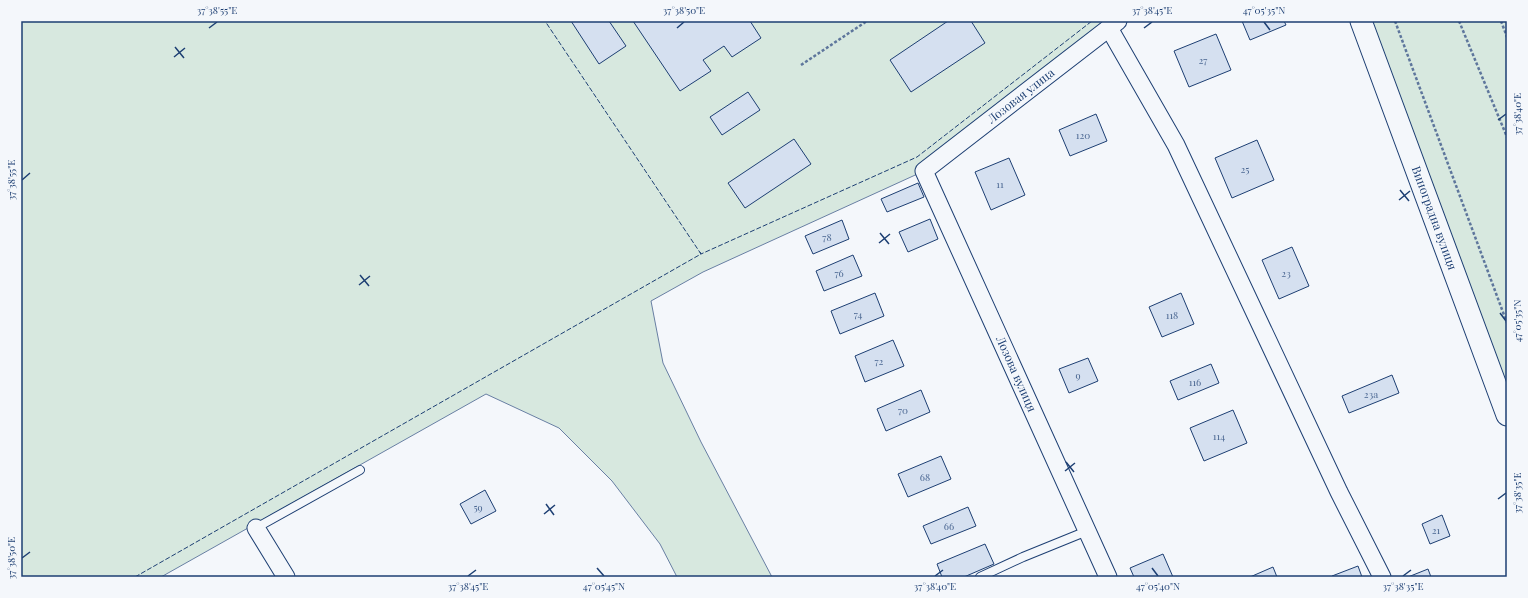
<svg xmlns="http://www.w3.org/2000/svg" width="1528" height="598" viewBox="0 0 1528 598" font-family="'Playfair Display',serif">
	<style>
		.green { fill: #d7e8df; stroke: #687fa3 }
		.building { fill: #d5e0f0; stroke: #1d3f73 }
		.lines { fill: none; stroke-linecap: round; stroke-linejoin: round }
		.service-casing { stroke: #1d3f73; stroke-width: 10 }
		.minor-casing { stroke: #1d3f73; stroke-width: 19 }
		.tertiary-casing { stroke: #1d3f73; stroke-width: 23 }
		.path { stroke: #5e769c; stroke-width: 2.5; stroke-dasharray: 3 2; stroke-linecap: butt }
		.service { stroke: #f4f7fb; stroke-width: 8 }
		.minor { stroke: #f4f7fb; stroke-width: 17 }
		.tertiary { stroke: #f4f7fb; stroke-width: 21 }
		.fence { stroke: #1d3f73; stroke-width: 1; stroke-dasharray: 5 2; stroke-linecap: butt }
		.ticks { fill: none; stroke: #1d3f73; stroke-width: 1.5 }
		.labels { text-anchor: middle; stroke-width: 3; stroke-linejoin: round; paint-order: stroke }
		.number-label { font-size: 10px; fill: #4b6792 }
		.street-label { font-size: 12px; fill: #1d3f73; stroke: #f4f7fb }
		.neatline { fill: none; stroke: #1d3f73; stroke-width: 1.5 }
		.ticks-label { font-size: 10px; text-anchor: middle; fill: #1d3f73 }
	</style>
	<rect width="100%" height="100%" fill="#f4f7fb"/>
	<g class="green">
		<polygon points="21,21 1118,21 924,171 703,272 651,301 663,363 701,442 772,577 677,577 660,544 612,481 559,428 486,394 161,577 21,577"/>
		<polygon points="1361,21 1507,21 1507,415"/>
	</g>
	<g class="building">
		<polygon points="571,21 609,21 626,46 599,64"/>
		<polygon points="633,21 750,21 761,38 732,57 724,46 703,60 711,71 680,91"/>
		<polygon points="948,21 971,21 985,43 911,92 890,60"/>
		<polygon points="1242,21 1284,21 1286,25 1250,40"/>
		<polygon points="1216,34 1231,70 1189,87 1174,51"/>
		<polygon points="748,92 760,110 722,135 710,117"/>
		<polygon points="1096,114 1107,141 1070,156 1059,130"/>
		<polygon points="794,139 811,164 745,208 728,183"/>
		<polygon points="1257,140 1274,180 1232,198 1215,158"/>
		<polygon points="1009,158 1025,195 991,210 975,172"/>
		<polygon points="918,183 924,197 887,212 881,199"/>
		<polygon points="930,219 938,239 908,252 899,232"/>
		<polygon points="842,220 849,239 813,254 805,236"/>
		<polygon points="1292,247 1309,286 1279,299 1262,260"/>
		<polygon points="853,255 862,276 824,291 816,271"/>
		<polygon points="875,293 884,316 840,334 831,311"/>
		<polygon points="1181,293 1194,324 1162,337 1149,307"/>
		<polygon points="893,340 904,366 865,382 855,356"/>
		<polygon points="1088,358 1098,381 1069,393 1059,369"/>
		<polygon points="1211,364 1219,383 1178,400 1170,381"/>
		<polygon points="1392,375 1399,393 1349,413 1342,396"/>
		<polygon points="921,390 930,412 886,431 877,409"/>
		<polygon points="1233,410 1247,443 1204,461 1190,428"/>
		<polygon points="941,456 951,479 908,497 898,474"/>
		<polygon points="485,490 496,511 471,524 460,504"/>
		<polygon points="968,507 976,526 931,544 923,526"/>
		<polygon points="1442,515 1450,536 1430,544 1422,524"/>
		<polygon points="985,544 994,564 964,577 942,577 937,564"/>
		<polygon points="1163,554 1173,577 1134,577 1130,568"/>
		<polygon points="1358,566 1362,577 1333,577 1332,576"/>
		<polygon points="1273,567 1277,577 1250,577"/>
		<polygon points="1428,569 1431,577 1408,577"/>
	</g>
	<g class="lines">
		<defs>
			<g id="service">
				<polyline points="256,528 360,470"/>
				<polyline points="980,577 1023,557 1087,531"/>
			</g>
			<g id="minor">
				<polyline points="1109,28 1176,145 1339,492 1382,577"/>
				<polyline points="256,528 286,577"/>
				<polyline points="1108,577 924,171 1118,21"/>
			</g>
			<polyline id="tertiary" points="1361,21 1507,415"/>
		</defs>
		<use href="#service" class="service-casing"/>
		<use href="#minor" class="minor-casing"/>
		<use href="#tertiary" class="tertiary-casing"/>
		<g class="path">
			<polyline points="1395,21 1507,323"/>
			<polyline points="1459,21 1507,137"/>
			<polyline points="1501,21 1507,37"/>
			<polyline points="801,65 867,21"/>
		</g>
		<use href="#service" class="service"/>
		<use href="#minor" class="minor"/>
		<use href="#tertiary" class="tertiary"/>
		<g class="fence">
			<polyline points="700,252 701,254 917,157 1092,21"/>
			<polyline points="135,577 701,254 545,21"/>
		</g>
	</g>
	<path class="ticks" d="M1264,22L1270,30M209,28L217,22M677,28L684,22M1144,28L1152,22M175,47L184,58M174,57L185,48M1498,120L1506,114M22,180L30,173M1400,190L1409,201M1399,200L1410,191M880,233L889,244M879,243L890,234M360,275L369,286M359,285L370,276M1500,313L1506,321M1066,462L1074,472M1065,471L1075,463M1498,499L1506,493M546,504L554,515M544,514L555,505M22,558L30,552M597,568L604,576M1152,568L1158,576M468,576L476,570M935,576L943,570M1403,576L1411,570"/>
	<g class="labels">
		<g class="number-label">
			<text x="1203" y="64">27</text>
			<text x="1083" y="139">120</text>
			<text x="1245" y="173">25</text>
			<text x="1000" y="188">11</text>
			<text x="827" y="241">78</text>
			<text x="839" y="277">76</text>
			<text x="1286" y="277">23</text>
			<text x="858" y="318">74</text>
			<text x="1172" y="319">118</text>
			<text x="879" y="365">72</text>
			<text x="1078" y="379">9</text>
			<text x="1195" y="386">116</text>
			<text x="1371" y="398">23а</text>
			<text x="903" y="414">70</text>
			<text x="1219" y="440">114</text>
			<text x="925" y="481">68</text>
			<text x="478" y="511">59</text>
			<text x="949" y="530">66</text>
			<text x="1436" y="534">21</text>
		</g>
		<g class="street-label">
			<text transform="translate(1021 96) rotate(-38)" y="4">Лозовая улица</text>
			<text transform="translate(1434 218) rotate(70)" y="4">Виноградна вулиця</text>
			<text transform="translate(1016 374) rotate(66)" y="4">Лозова вулиця</text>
		</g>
	</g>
	<rect width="1528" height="598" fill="none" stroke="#f4f7fb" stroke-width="44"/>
	<rect x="22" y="22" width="1484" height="554" class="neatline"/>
	<g class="ticks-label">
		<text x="217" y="14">37°38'55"E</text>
		<text x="684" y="14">37°38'50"E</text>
		<text x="1152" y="14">37°38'45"E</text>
		<text x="1264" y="14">47°05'35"N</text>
		<text transform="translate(1517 114) rotate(-90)" y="4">37°38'40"E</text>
		<text transform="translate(11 180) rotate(-90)" y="4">37°38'55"E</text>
		<text transform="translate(1517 321) rotate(-90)" y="4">47°05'35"N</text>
		<text transform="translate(1517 493) rotate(-90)" y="4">37°38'35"E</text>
		<text transform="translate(11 558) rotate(-90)" y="4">37°38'50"E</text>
		<text x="468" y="590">37°38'45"E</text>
		<text x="604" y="590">47°05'45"N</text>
		<text x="935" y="590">37°38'40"E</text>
		<text x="1158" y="590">47°05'40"N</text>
		<text x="1403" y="590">37°38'35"E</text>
	</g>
</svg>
